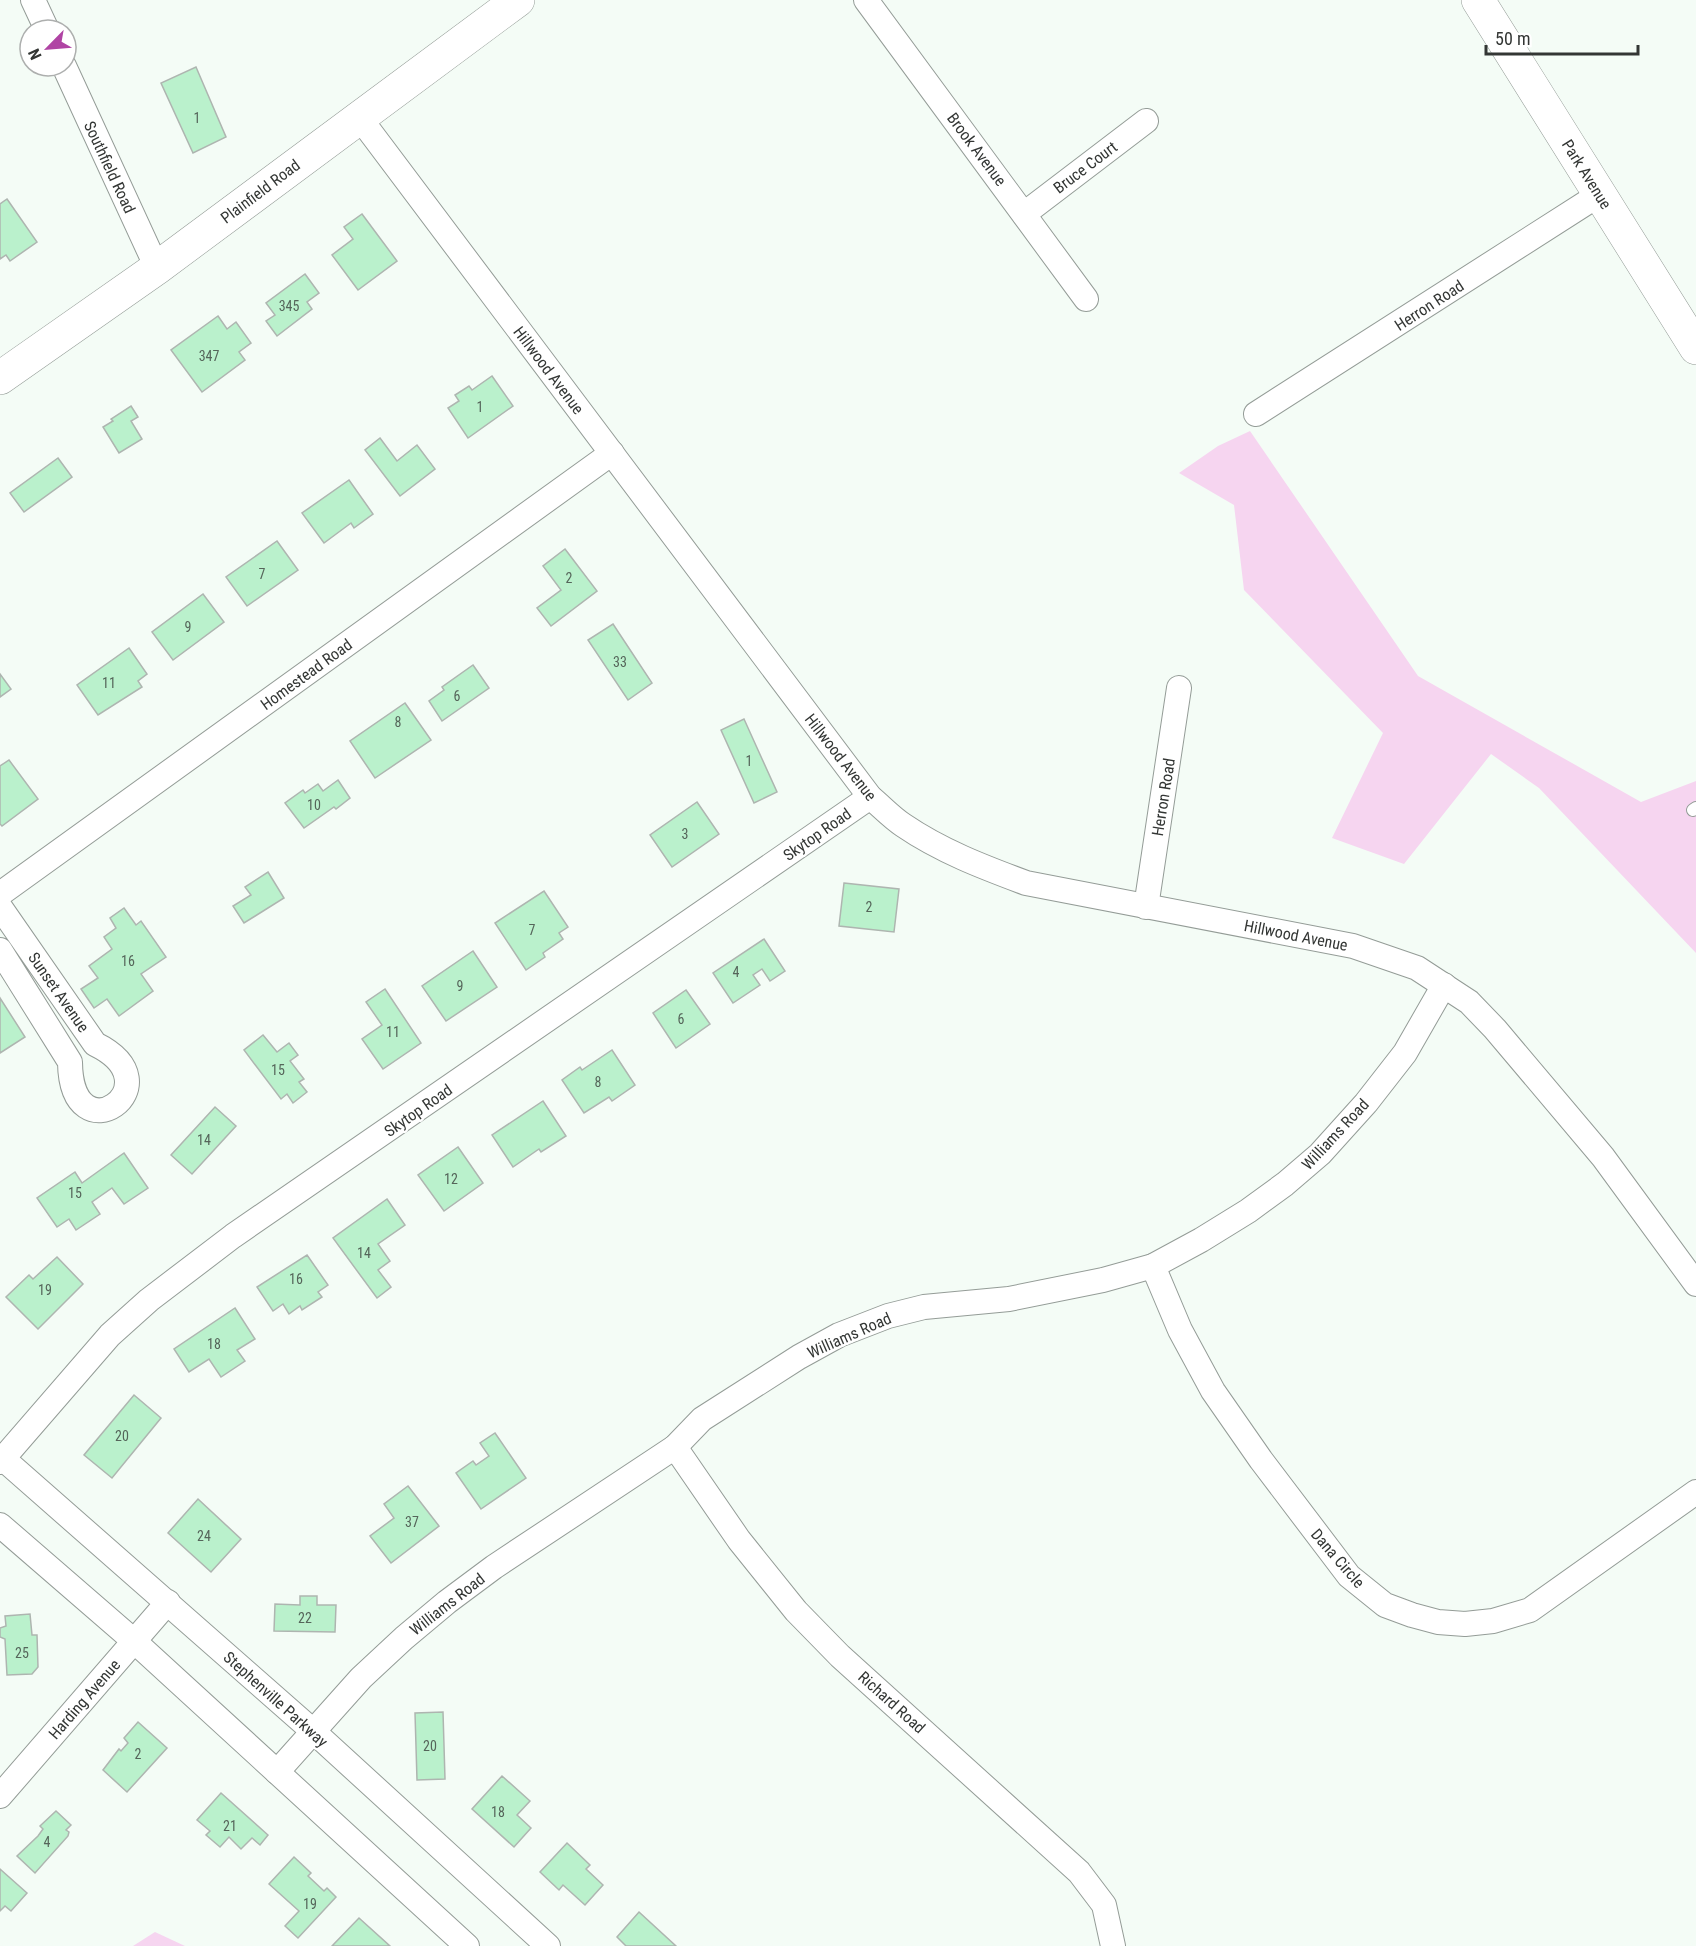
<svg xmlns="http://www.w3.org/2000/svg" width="1696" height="1946" viewBox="0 0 1696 1946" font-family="'Roboto Condensed',sans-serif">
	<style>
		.green { fill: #f6d5f0 }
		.building { fill: #baf1cc; stroke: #aeb5b0; stroke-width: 1.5 }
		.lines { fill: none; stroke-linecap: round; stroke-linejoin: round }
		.lane-casing { stroke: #949c97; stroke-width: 14 }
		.street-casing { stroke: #949c97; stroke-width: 26 }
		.secondary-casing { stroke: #949c97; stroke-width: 34 }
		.lane { stroke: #fff; stroke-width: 12 }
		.street { stroke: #fff; stroke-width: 24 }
		.secondary { stroke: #fff; stroke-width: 33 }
		.labels { text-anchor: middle; stroke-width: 4.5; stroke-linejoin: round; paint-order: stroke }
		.number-label { font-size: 14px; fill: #55655a }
		.street-label { font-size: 16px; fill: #333634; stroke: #fff }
	</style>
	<rect width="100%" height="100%" fill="#f4fcf6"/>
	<g class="green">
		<polygon points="1250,431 1418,676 1641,802 1696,781 1696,953 1539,788 1491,754 1404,864 1332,838 1383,733 1244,590 1234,505 1179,473 1218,446"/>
		<polygon points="155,1932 185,1946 133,1946"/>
	</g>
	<g class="building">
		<polygon points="196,67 226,137 193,153 161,83"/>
		<polygon points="7,199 37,242 10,261 6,255 0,259 0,204"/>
		<polygon points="362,214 397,261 358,290 332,255 353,239 344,227"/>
		<polygon points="305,274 319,293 307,302 312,309 277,336 266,321 275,315 266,303"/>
		<polygon points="218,316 227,329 236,322 251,343 239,352 245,360 202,392 171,350"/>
		<polygon points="492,376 513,406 468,438 448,408 459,401 455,395 469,386 472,390"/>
		<polygon points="131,406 138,417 131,421 142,439 119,453 103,427 113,421 111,419"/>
		<polygon points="380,438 397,461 417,445 435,469 400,496 365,450"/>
		<polygon points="58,458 72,477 24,512 10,493"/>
		<polygon points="349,480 373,514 354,528 351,523 324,543 302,513"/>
		<polygon points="277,541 298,570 247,606 226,577"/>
		<polygon points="565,549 597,591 551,626 537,608 561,590 543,566"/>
		<polygon points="203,594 224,622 173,660 152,632"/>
		<polygon points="613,624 652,683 628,700 588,640"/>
		<polygon points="129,648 147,674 138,681 142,687 98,715 77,685"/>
		<polygon points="473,665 489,688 442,721 429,701 444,690 442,687"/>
		<polygon points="0,674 11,689 0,697"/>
		<polygon points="405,703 431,740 375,778 350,741"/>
		<polygon points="744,719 777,792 754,803 721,730"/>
		<polygon points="9,760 38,799 2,826 0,824 0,766"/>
		<polygon points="338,780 350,798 336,809 334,807 304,828 285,803 303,790 305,793 318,784 323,791"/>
		<polygon points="697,802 719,834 672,867 650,835"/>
		<polygon points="268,872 284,898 244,923 233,906 251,895 245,887"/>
		<polygon points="844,883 899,889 894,932 839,926"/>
		<polygon points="544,891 568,927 559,933 563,939 543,953 545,957 526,970 495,923"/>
		<polygon points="124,908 136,925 141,921 166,957 141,974 153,991 119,1016 107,999 94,1008 81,989 98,978 89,966 112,949 104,937 116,928 110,918"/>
		<polygon points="764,939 785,971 770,981 762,969 753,975 760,985 733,1003 713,973"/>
		<polygon points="473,951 497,987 446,1021 422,986"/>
		<polygon points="385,989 421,1043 383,1069 362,1039 382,1025 366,1002"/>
		<polygon points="686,990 710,1024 676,1048 653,1013"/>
		<polygon points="0,998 25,1037 0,1053"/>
		<polygon points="263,1035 277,1052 289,1043 298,1055 290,1061 304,1079 299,1082 307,1092 293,1103 287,1094 281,1099 244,1050"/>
		<polygon points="612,1050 635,1085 612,1101 609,1097 584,1113 562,1080 580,1067 582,1070"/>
		<polygon points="543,1101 566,1136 541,1152 539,1149 513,1167 492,1135"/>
		<polygon points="215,1107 236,1126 192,1174 171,1155"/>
		<polygon points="458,1147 483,1183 444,1211 418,1175"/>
		<polygon points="124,1153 148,1188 124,1204 112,1188 92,1202 100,1214 76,1230 69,1219 57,1227 37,1198 75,1172 82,1183"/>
		<polygon points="387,1199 405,1225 378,1244 390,1261 378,1270 391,1287 377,1298 333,1238"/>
		<polygon points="307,1255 328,1285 318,1292 322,1297 302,1310 300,1306 289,1314 283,1304 273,1311 257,1287"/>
		<polygon points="57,1257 83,1284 38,1329 6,1297 29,1275 33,1279"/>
		<polygon points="235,1308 255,1339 237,1350 245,1361 221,1377 209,1359 189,1372 174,1349"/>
		<polygon points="134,1395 161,1418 112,1478 84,1455"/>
		<polygon points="495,1433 526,1478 481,1509 456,1473 473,1461 476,1465 489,1456 480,1443"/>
		<polygon points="408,1486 439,1526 391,1563 370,1536 394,1518 384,1504"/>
		<polygon points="198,1499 241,1539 211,1572 168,1533"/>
		<polygon points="300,1596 317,1596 317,1605 336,1605 335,1632 274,1631 275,1604 300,1605"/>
		<polygon points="30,1614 32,1635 37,1635 38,1667 32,1674 7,1675 5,1639 0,1637 0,1628 6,1626 5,1616"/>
		<polygon points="443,1712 445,1779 417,1780 415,1713"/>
		<polygon points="138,1722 167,1748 127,1792 103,1770 119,1749 121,1751 128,1743 124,1738"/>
		<polygon points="502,1776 530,1801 517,1815 531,1828 514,1847 472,1809"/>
		<polygon points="221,1793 268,1835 260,1845 252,1838 241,1849 229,1837 220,1847 206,1835 210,1831 197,1820"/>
		<polygon points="56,1811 71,1825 66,1830 69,1832 68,1836 35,1873 17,1856 38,1836 43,1829 40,1826"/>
		<polygon points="567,1843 590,1865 586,1869 603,1885 585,1905 563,1885 559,1890 540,1872"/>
		<polygon points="294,1857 311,1873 308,1876 324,1891 327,1888 336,1897 298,1938 285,1926 299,1911 269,1884"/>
		<polygon points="0,1869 27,1893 11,1911 5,1906 0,1911"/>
		<polygon points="639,1912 676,1946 626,1946 617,1937"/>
		<polygon points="359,1918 390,1946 332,1946"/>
	</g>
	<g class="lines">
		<defs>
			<polyline id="lane" points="1693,810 1696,808"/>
			<g id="street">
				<polyline points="33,0 47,30"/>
				<polyline points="866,0 1086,299"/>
				<polyline points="64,66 157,268"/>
				<path d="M359,117L870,797C881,806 891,817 903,825C941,851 983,867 1026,883L1353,946L1417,968L1469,1002L1495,1029L1603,1157L1696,1284"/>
				<polyline points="1024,214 1146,121"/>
				<polyline points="1256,414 1600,194"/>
				<polyline points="0,894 612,453"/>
				<path d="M0,907L95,1044C179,1085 71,1160 70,1062L0,950"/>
				<polyline points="1146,907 1179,688"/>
				<polyline points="1153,1266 1180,1330 1213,1391 1261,1460 1349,1576 1385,1605 1412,1615 1438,1622 1465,1624 1493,1621 1530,1610 1696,1492"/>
				<polyline points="675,1447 739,1540 796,1611 840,1656 1079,1872 1104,1905 1113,1946"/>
				<polyline points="0,1456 314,1732 548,1946"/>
				<polyline points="0,1462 110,1335 149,1300 233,1236 870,797"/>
				<polyline points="0,1525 134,1641 467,1946"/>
				<polyline points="277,1772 361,1678 404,1638 447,1602 494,1567 675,1447 702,1419 799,1357 839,1335 888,1316 924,1307 1009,1299 1103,1280 1153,1266 1201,1240 1248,1211 1285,1184 1320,1154 1366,1103 1405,1053 1444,985"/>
				<polyline points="0,1796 168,1602"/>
			</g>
			<g id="secondary">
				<polyline points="1478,0 1696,348"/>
				<polyline points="0,378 157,268 518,0"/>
			</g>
		</defs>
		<use href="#lane" class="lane-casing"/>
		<use href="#street" class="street-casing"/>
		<use href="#secondary" class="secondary-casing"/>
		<use href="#lane" class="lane"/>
		<use href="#street" class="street"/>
		<use href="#secondary" class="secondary"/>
	</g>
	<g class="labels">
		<g class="number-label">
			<text x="197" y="123">1</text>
			<text x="289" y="311">345</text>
			<text x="209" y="361">347</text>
			<text x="480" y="412">1</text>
			<text x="262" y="579">7</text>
			<text x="569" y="583">2</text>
			<text x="188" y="632">9</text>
			<text x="620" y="667">33</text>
			<text x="109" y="688">11</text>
			<text x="457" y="701">6</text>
			<text x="398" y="727">8</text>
			<text x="749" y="766">1</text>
			<text x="314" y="810">10</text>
			<text x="685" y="839">3</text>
			<text x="869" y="912">2</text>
			<text x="532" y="935">7</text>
			<text x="128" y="966">16</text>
			<text x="736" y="977">4</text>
			<text x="460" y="991">9</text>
			<text x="681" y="1024">6</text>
			<text x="393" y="1037">11</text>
			<text x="278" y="1075">15</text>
			<text x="598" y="1087">8</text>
			<text x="204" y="1145">14</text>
			<text x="451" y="1184">12</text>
			<text x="75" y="1198">15</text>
			<text x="364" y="1258">14</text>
			<text x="296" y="1284">16</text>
			<text x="45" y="1295">19</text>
			<text x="214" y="1349">18</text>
			<text x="122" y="1441">20</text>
			<text x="412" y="1527">37</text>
			<text x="204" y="1541">24</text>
			<text x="305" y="1623">22</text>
			<text x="22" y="1658">25</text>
			<text x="430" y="1751">20</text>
			<text x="138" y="1759">2</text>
			<text x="498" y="1817">18</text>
			<text x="230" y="1831">21</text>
			<text x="47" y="1847">4</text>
			<text x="310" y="1909">19</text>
		</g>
		<g class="street-label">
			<text transform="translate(977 149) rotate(53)" y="6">Brook Avenue</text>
			<text transform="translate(110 167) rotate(65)" y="6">Southfield Road</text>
			<text transform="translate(1085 167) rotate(-37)" y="6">Bruce Court</text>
			<text transform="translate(1587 174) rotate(58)" y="6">Park Avenue</text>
			<text transform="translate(260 191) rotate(-37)" y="6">Plainfield Road</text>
			<text transform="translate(1429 305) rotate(-33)" y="6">Herron Road</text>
			<text transform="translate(549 370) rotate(53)" y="6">Hillwood Avenue</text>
			<text transform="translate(306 674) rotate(-36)" y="6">Homestead Road</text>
			<text transform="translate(841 757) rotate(52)" y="6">Hillwood Avenue</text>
			<text transform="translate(1163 797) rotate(-81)" y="6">Herron Road</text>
			<text transform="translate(817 834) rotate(-35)" y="6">Skytop Road</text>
			<text transform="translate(1296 935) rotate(11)" y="6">Hillwood Avenue</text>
			<text transform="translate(59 992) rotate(55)" y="6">Sunset Avenue</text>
			<text transform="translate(418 1110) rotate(-35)" y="6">Skytop Road</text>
			<text transform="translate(1335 1134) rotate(-47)" y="6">Williams Road</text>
			<text transform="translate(849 1335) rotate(-24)" y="6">Williams Road</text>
			<text transform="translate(1338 1558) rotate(49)" y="6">Dana Circle</text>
			<text transform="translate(447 1604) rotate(-38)" y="6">Williams Road</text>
			<text transform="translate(84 1699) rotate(-49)" y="6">Harding Avenue</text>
			<text transform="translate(276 1699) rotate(42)" y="6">Stephenville Parkway</text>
			<text transform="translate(892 1702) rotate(42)" y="6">Richard Road</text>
		</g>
	</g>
	<g transform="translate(48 48) rotate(245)"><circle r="28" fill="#ffffff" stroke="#adafae" stroke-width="1.5"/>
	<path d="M0-4.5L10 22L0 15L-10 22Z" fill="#b044a4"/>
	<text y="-9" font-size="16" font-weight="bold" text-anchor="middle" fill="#333634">N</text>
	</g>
	<path d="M1486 45v9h152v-9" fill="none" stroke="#333634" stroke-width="3"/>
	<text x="1495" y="45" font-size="18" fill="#333634" stroke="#ffffff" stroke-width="4.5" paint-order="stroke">50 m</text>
</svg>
